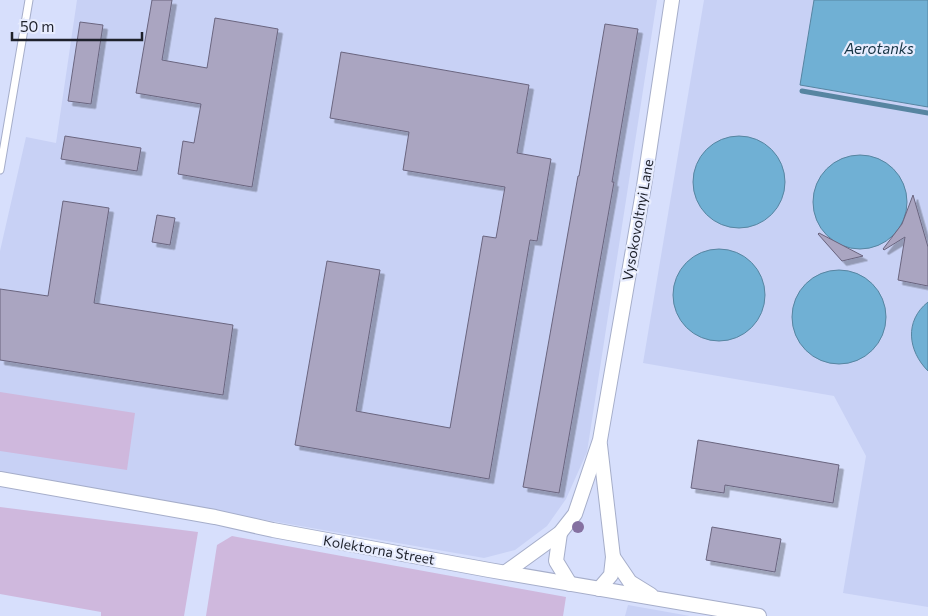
<svg xmlns="http://www.w3.org/2000/svg" width="928" height="616" viewBox="0 0 928 616" font-family="Commissioner,sans-serif">
	<style>
		.built { fill: #c8d1f5 }
		.green { fill: #cfb8dd }
		.water { fill: #70b0d4; stroke: #5785a1 }
		.lines { fill: none; stroke-linecap: round; stroke-linejoin: round }
		.stream { stroke: #5785a1; stroke-width: 5 }
		.building { fill: #aaa5c1; stroke: #6a657f; filter: url(#shadow) }
		.lane-casing { stroke: #a6aeca; stroke-width: 9 }
		.street-casing { stroke: #a6aeca; stroke-width: 16 }
		.lane { stroke: #fff; stroke-width: 7 }
		.street { stroke: #fff; stroke-width: 14 }
		.tree { fill: #8571a1 }
		.labels { text-anchor: middle; stroke-width: 4.5; stroke-linejoin: round; paint-order: stroke }
		.street-label { font-size: 14px; fill: #1e212b; stroke: #e7ecfe }
		.water-label { font-size: 15px; font-style: italic; fill: #173545; stroke: #e7ecfe }
	</style>
	<defs>
		<filter id="shadow"><feDropShadow dx="4.5" dy="4.5" stdDeviation="0" flood-color="#0004"/></filter>
	</defs>
	<rect width="100%" height="100%" fill="#d7dffc"/>
	<g class="built">
		<polygon points="77,0 657,0 587,452 566,499 547,526 515,550 484,558 0,474 0,251 26,137 56,143"/>
		<polygon points="704,0 928,0 928,607 843,593 866,456 834,396 643,363"/>
		<polygon points="628,605 690,616 625,616"/>
	</g>
	<g class="green">
		<polygon points="0,392 135,413 127,470 0,451"/>
		<polygon points="0,507 198,532 184,616 101,616 101,612 0,594"/>
		<polygon points="232,536 566,597 563,616 206,616 217,545"/>
	</g>
	<g class="water">
		<polygon points="814,0 928,0 928,107 800,85"/>
		<circle cx="739" cy="182" r="46"/>
		<circle cx="860" cy="202" r="47"/>
		<circle cx="719" cy="295" r="46"/>
		<circle cx="839" cy="317" r="47"/>
		<path d="M928,302V371C908,351 904,321 928,302Z"/>
	</g>
	<g class="lines">
		<polyline class="stream" points="802,91 928,113"/>
	</g>
	<g class="building">
		<polygon points="152,0 172,0 162,60 207,68 215,18 278,29 252,187 178,174 183,141 194,143 201,104 136,93"/>
		<polygon points="80,22 103,25 91,104 68,101"/>
		<polygon points="605,24 638,29 612,182 614,182 559,493 523,487 578,176 579,176"/>
		<polygon points="341,52 529,85 517,153 551,159 537,241 530,240 489,479 295,445 327,261 380,270 356,411 450,428 483,236 496,238 505,187 403,170 409,132 330,118"/>
		<polygon points="65,136 141,148 137,171 61,159"/>
		<polygon points="913,195 928,247 928,286 898,280 905,237 884,250 883,249 902,224"/>
		<polygon points="63,201 109,208 94,303 233,325 223,395 0,360 0,289 48,296"/>
		<polygon points="157,215 175,218 170,245 152,242"/>
		<polygon points="819,233 863,256 842,261 818,234"/>
		<polygon points="698,440 839,465 833,503 725,485 724,493 691,488"/>
		<polygon points="712,527 781,539 775,572 706,560"/>
	</g>
	<g class="lines">
		<defs>
			<polyline id="lane" points="0,170 29,0"/>
			<g id="street">
				<polyline points="0,479 215,517 273,530 489,570 759,616"/>
				<polyline points="560,533 556,561 570,584"/>
				<polyline points="613,557 630,582 651,595"/>
				<polyline points="506,572 560,533 575,514 600,440 644,186 672,0"/>
				<polyline points="599,589 611,575 613,557 600,445"/>
			</g>
		</defs>
		<use href="#lane" class="lane-casing"/>
		<use href="#street" class="street-casing"/>
		<use href="#lane" class="lane"/>
		<use href="#street" class="street"/>
	</g>
	<circle class="tree" cx="578" cy="527" r="6"/>
	<g class="labels">
		<g class="street-label">
			<text transform="translate(638 220) rotate(-80)" y="5">Vysokovoltnyi Lane</text>
			<text transform="translate(379 550) rotate(10)" y="5">Kolektorna Street</text>
		</g>
		<g class="water-label">
			<text x="879" y="54">Aerotanks</text>
		</g>
	</g>
	<path d="M12 32v8h130v-8" fill="none" stroke="#1e212b" stroke-width="2.5"/>
	<text x="20" y="32" font-size="15" fill="#1e212b" stroke="#e7ecfe" stroke-width="4" paint-order="stroke">50 m</text>
</svg>
